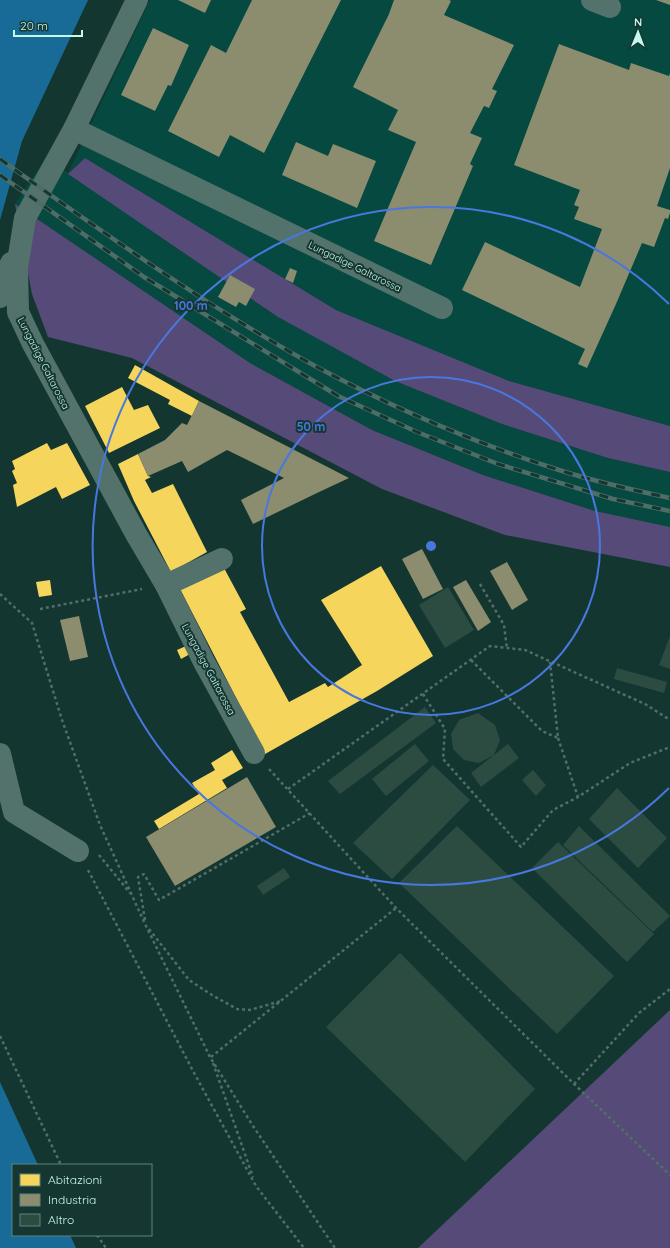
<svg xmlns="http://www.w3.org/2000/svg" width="670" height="1248" viewBox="0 0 670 1248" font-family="Quicksand,sans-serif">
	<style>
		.built { fill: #054940 }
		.green { fill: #564b78 }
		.water { fill: #196b97 }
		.homes { fill: #f6d55c }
		.industry { fill: #8c8c6e }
		.building { fill: #2c4c42 }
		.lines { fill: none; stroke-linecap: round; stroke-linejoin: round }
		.path { stroke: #536e6a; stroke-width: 2.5; stroke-dasharray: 3 3; stroke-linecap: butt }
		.minor { stroke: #53726c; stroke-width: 22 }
		.rail-casing { stroke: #4f6d67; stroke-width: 4.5 }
		.rail { stroke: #163731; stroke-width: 3; stroke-dasharray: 9; stroke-linecap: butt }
		.ring { fill: none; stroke: #4878dd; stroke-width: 2 }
		.labels { text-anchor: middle; stroke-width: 4; stroke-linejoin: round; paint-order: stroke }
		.street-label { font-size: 10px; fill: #c7f7ec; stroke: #163731 }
		.centre { fill: #4878dd; stroke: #163731; stroke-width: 2 }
		.ring-label { font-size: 12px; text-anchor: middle; font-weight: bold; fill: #4878dd; stroke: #163731; stroke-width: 4; stroke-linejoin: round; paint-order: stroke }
	</style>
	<rect width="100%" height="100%" fill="#133630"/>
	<polygon class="built" points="150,0 670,0 670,426 509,381 336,310 85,158 68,174 278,317 395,381 502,424 608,458 670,472 670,527 595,511 483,475 372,430 250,363 15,204 45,159 68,173"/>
	<g class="green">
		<polygon points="85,158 336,310 509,381 670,426 670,472 608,458 502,424 395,381 278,317 68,174"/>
		<polygon points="15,204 250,363 372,430 483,475 595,511 670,527 670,567 505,535 382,489 132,358 48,337 32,294"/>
		<polygon points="670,1010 670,1248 418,1248"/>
	</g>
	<g class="water">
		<polygon points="0,0 88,0 22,141 0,220"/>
		<polygon points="0,1082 38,1165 13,1165 13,1235 70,1235 76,1248 0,1248"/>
	</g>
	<g class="homes">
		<polygon points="135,365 199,401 192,416 168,404 170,400 128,378"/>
		<polygon points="122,387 134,410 148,405 160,428 109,453 85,406"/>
		<polygon points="47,443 51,450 67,443 90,485 62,499 56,487 17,507 13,485 17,483 12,471 15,469 12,461"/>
		<polygon points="138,454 148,476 151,477 145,480 152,493 173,484 207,552 171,572 134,501 118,464"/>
		<polygon points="381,566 433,656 377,691 265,754 180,589 224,568 246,609 240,612 289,702 325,683 328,687 362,665 321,600"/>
		<polygon points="50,580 52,595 39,597 36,582"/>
		<polygon points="186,646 190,654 181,659 177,650"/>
		<polygon points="232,750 243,768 222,780 227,788 159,829 154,821 199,794 192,783 215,770 211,763"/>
	</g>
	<g class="industry">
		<polygon points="178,0 211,0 205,13"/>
		<polygon points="252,0 341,0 264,153 230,135 219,157 168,131 211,45 226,53"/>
		<polygon points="394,0 449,0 451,1 444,15 514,45 492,89 497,91 489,108 484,106 470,133 482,138 470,164 473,166 431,265 374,241 416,142 388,130 398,110 353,87 389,14"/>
		<polygon points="656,0 670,0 670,5"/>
		<polygon points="153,28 189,45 171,86 168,85 155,111 121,95"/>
		<polygon points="559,44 629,70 631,63 669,76 670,73 670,168 657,206 670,210 670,213 668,219 665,218 654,247 642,243 616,304 587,368 578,364 585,349 462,290 485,242 580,287 602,229 574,219 579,207 574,205 580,190 514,165"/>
		<polygon points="296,142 328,156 333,144 376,161 357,208 282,175"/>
		<polygon points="290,268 297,271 293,283 285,279"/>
		<polygon points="230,275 255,289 246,306 239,302 236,307 218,297"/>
		<polygon points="199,401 349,478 317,493 253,524 241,500 284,478 227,450 188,472 182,461 148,476 138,454 165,440 182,423 187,425"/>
		<polygon points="422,549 443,589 423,599 402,559"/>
		<polygon points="507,562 528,600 512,610 490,571"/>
		<polygon points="466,580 491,622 478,631 453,587"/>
		<polygon points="79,616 88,657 70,661 60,620"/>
		<polygon points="247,777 276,827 175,886 146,837"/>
	</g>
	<g class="building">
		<polygon points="448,587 474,630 445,648 419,605"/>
		<polygon points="670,636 670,669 659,665"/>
		<polygon points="617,668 667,682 664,693 614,679"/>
		<polygon points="425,707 436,723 340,794 328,781"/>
		<polygon points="478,713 495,725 500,740 494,755 479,763 464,760 453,749 451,734 459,720"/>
		<polygon points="415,744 429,761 386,796 372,779"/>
		<polygon points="508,744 519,758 481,787 471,773"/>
		<polygon points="433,765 470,800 392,879 353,843"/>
		<polygon points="533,770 546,785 536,796 522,780"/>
		<polygon points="617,788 667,838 638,868 589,819"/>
		<polygon points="457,826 614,976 557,1034 399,883"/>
		<polygon points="579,826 670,916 653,932 563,845"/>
		<polygon points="558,842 654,934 627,962 532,868"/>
		<polygon points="284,868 290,877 263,895 257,886"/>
		<polygon points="400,953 535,1089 465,1162 326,1027"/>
	</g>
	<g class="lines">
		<g class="path">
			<polyline points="480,584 504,625 507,649"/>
			<polyline points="0,594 32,623 62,720 100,825 145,924 210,1057 253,1126 335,1248"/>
			<polyline points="40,609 142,589"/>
			<polyline points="471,660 542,731 558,738 550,662"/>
			<polyline points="423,694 445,729 443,759 521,847 553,810 578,797"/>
			<polyline points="558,738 578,797 630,763 670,747"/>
			<polyline points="269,769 396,908 574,1084 670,1175"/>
			<polyline points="288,789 490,646 525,650 645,704 670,720"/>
			<polyline points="99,855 130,893"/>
			<polyline points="88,870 193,1071 256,1186 304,1248"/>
			<polyline points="145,920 138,877 144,874 159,900 310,813"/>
			<polyline points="149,929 189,980 212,995 237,1009 250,1010 281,1001"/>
			<polyline points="0,1036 61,1165"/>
			<polyline points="211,1057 396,908"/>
			<polyline points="213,1063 253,1177"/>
			<polyline points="574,1084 639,1013 670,989"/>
			<polyline points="97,1235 106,1248"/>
		</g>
		<g class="minor">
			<polyline points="137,0 74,129 25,218 17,268 18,312 33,344 136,534 166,585 204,662 254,753"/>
			<polyline points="592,0 610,7"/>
			<polyline points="74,129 442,308"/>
			<polyline points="0,297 11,263"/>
			<polyline points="166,585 222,559"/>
			<polyline points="0,754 14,812 78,851"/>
		</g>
		<defs>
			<g id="rail">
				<path d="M0,159C102,232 205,305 315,366C393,408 475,443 559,470C596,482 633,490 670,498"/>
				<polyline points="0,175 144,277 338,396 417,432 498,464 613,499 670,511"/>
			</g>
		</defs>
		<use href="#rail" class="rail-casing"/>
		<use href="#rail" class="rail"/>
	</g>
	<g class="ring">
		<circle cx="431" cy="546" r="169"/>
		<path d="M669 788A339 339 0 1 1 669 304"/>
	</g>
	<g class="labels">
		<g class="street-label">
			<text transform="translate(355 266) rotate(26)" y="4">Lungadige Galtarossa</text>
			<text transform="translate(44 363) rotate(63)" y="4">Lungadige Galtarossa</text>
			<text transform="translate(209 669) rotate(62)" y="4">Lungadige Galtarossa</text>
		</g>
	</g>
	<circle cx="431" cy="546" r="6" class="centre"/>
	<g class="ring-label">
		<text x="191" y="310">100 m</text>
		<text x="311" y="431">50 m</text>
	</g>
	<rect x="12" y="1164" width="140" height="72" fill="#163731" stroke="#5d847c"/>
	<rect x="20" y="1174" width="20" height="12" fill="#f6d55c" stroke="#5d847c"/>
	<text x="48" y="1184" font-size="12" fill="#c7f7ec">Abitazioni</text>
	<rect x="20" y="1194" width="20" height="12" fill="#8c8c6e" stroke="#5d847c"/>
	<text x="48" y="1204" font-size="12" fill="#c7f7ec">Industria</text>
	<rect x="20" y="1214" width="20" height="12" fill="#2c4c42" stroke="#5d847c"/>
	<text x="48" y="1224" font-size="12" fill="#c7f7ec">Altro</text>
	<g transform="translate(638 32) rotate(1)" stroke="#163731" stroke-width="3" paint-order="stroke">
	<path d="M0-3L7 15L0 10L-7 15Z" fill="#c7f7ec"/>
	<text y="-6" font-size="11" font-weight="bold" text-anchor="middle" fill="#c7f7ec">N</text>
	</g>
	<path d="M14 30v6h68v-6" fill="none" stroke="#c7f7ec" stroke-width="2"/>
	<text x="20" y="30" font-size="12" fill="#c7f7ec" stroke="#163731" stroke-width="3" paint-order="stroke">20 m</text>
</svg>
